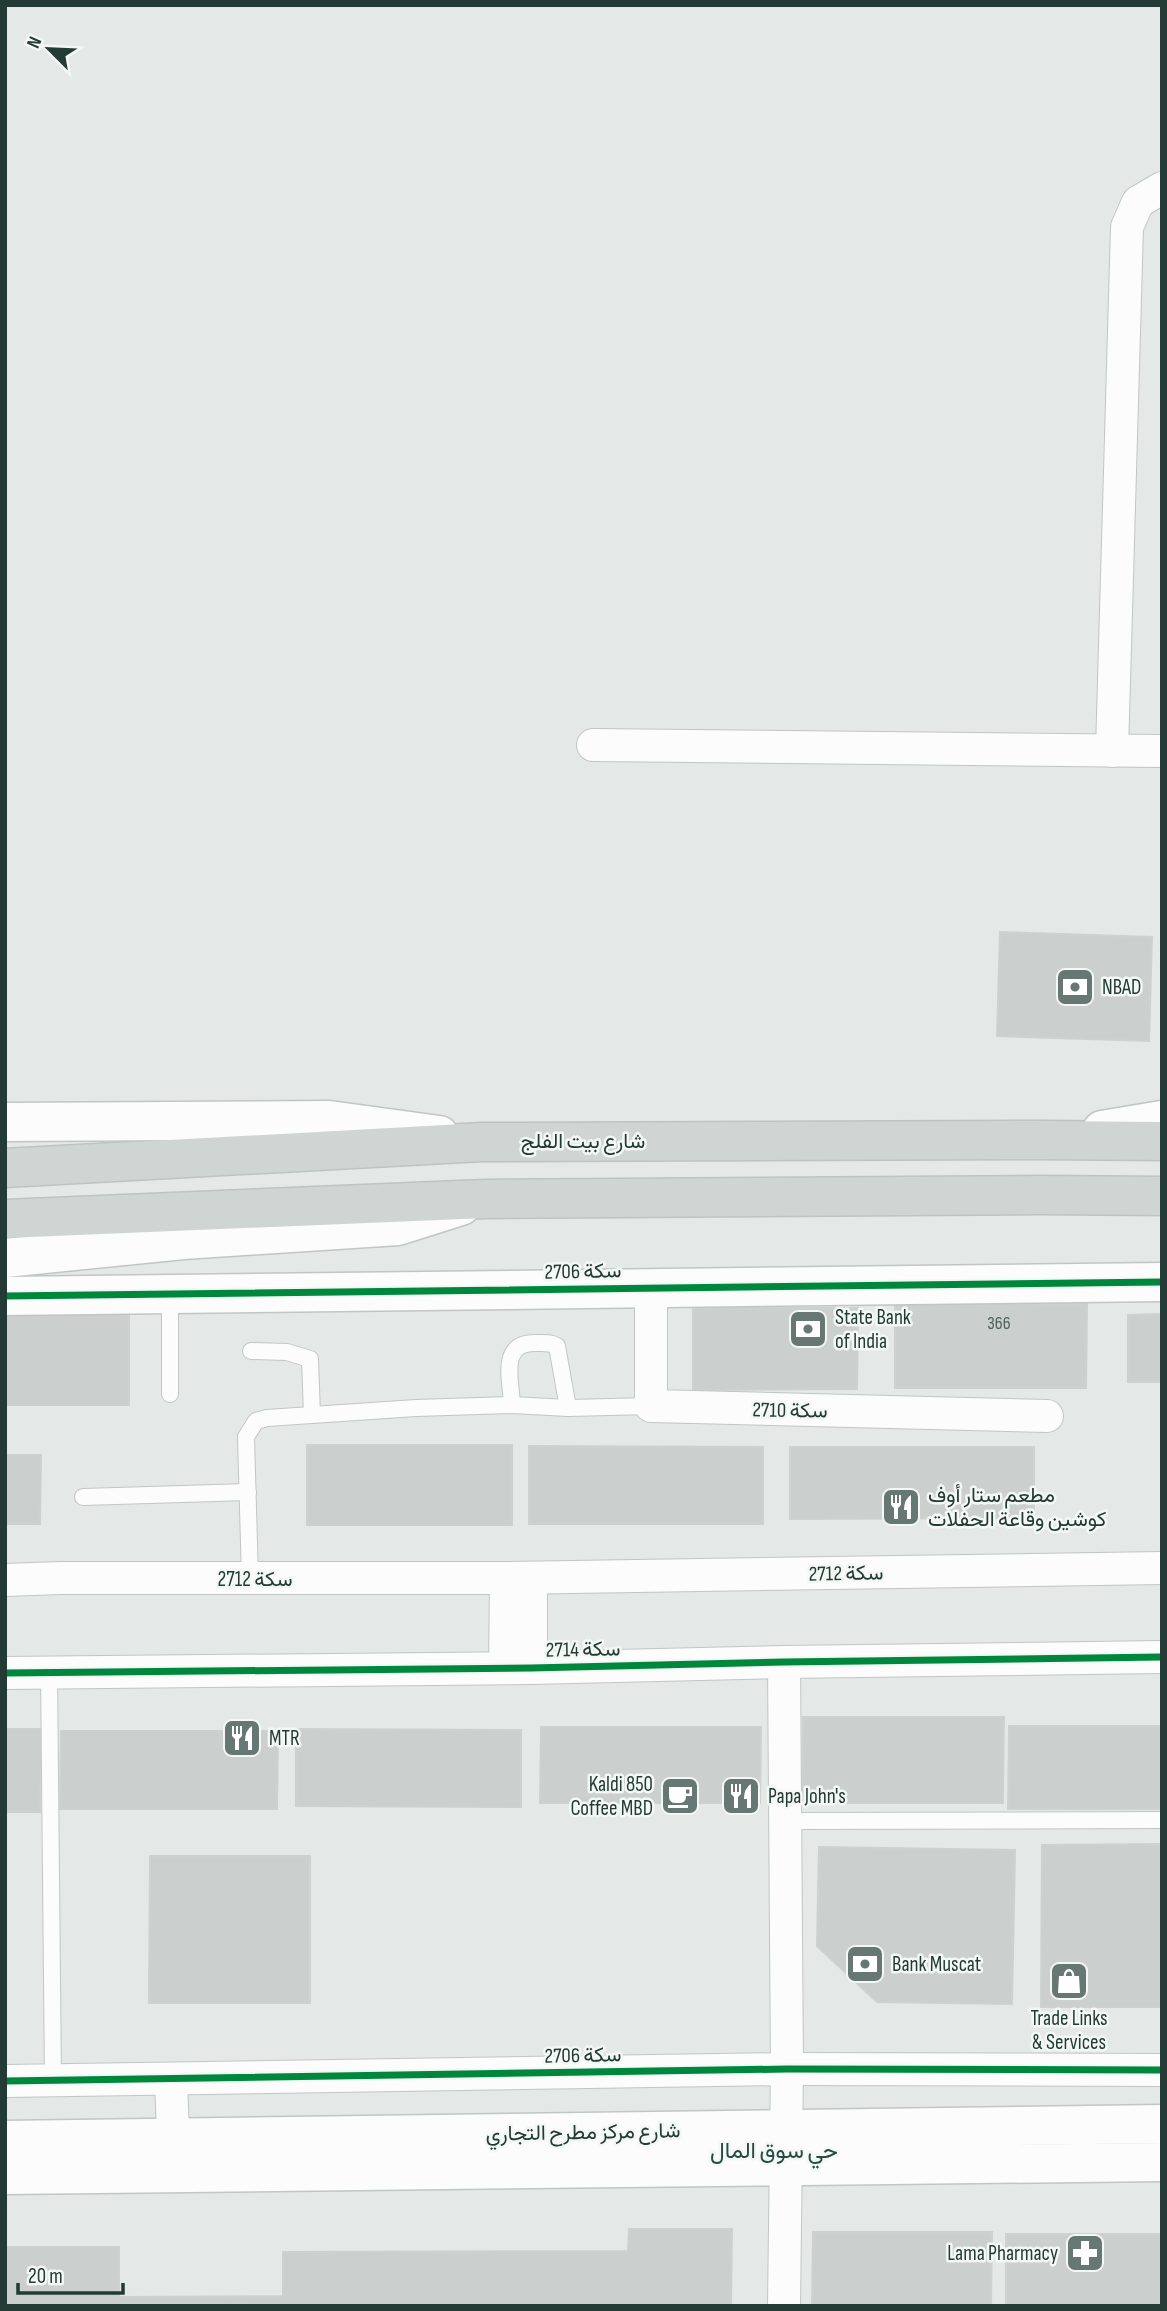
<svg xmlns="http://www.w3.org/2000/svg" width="1167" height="2311" viewBox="0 0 1167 2311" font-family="'Sofia Sans Condensed',Vazirmatn,sans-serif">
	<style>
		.building { fill: #cbd0ce; stroke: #cdd2d0; stroke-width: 2 }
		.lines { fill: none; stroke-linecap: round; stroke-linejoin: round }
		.service-casing { stroke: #c1c6c4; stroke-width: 18 }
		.minor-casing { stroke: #c1c6c4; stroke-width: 34 }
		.tertiary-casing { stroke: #c1c6c4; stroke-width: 41 }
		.secondary-casing { stroke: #c0c6c4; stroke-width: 41 }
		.primary-casing { stroke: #bdc4c2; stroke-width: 41 }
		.service { stroke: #fbfcfb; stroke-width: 16 }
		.minor { stroke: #fbfcfb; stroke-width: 32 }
		.tertiary { stroke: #fbfcfb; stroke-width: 38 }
		.secondary { stroke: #fbfcfb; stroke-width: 38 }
		.primary { stroke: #ced5d3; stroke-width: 38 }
		.cycleway-casing { stroke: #f3f8f5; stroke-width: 11 }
		.cycleway { stroke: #00873e; stroke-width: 7 }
		.labels { text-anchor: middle; stroke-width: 5; stroke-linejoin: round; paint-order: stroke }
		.number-label { font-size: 18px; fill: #4e605c }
		.poi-label { font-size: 21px; fill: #243a35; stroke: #f3f8f5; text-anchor: start }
		.street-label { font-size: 21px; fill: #243a35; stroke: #f3f8f5 }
		.neighbourhood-label { font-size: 23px; fill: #234a43; stroke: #f3f8f5 }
	</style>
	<rect width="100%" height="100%" fill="#e4e9e7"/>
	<g class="building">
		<polygon points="1000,932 1152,937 1149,1041 997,1036"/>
		<polygon points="895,1304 1087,1304 1086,1388 895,1388"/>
		<polygon points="693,1308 858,1308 857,1389 693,1390"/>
		<rect x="5" y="1310" width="124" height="95"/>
		<polygon points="1162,1314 1162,1382 1128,1382 1128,1315"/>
		<rect x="307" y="1445" width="205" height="80"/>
		<polygon points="529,1446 763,1447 763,1524 529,1524"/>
		<polygon points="790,1447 1034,1447 1034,1518 790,1519"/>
		<polygon points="5,1455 41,1455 40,1524 5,1524"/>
		<polygon points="803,1717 1004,1717 1003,1803 803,1803"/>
		<polygon points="1009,1726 1162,1726 1162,1809 1008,1809"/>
		<polygon points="541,1727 761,1727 760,1803 540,1803"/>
		<polygon points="5,1729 41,1729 40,1812 5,1812"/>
		<polygon points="296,1729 521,1730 521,1807 296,1806"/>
		<polygon points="61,1731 278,1731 277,1809 60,1809"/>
		<polygon points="1162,1844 1162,2007 1041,2007 1042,1845"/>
		<polygon points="819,1847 1015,1850 1012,2004 877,2002 817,1946"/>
		<polygon points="150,1856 310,1856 310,2003 149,2003"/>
		<polygon points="629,2229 732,2229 731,2306 5,2306 5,2247 119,2247 119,2297 283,2296 283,2252 628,2251"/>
		<polygon points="813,2232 992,2232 991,2306 812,2306"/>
		<rect x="1006" y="2234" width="156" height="72"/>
	</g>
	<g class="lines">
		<defs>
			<g id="service">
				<polyline points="251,1351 287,1352 310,1359 312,1415"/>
				<polyline points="170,1394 170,1293"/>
				<path d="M512,1405C511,1379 499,1343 535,1343C544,1343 550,1342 557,1346L568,1408"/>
				<polyline points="83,1497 248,1492"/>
				<polyline points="250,1579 246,1437 256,1421 267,1418 416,1408 512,1405 568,1408 651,1406"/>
				<polyline points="49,1671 53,2081"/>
				<polyline points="786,1821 1162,1820"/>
			</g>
			<g id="minor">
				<polyline points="593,745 1162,751"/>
				<polyline points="1112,751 1127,227 1138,202 1162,188"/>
				<polyline points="651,1288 651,1406 1047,1416"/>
				<polyline points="5,1580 61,1578 506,1578 1162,1568"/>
				<polyline points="505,1668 506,1578"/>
				<polyline points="531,1668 531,1578"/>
				<polyline points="5,1673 531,1668 784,1662 1162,1657"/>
				<polyline points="171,2079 174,2162"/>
				<polyline points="5,2081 787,2069 1162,2070"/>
				<polyline points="784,2306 787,2069 784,1662"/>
			</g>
			<g id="tertiary">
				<polyline points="1102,1130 1162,1120"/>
				<polyline points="5,1296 1162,1282"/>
			</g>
			<g id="secondary">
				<polyline points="5,1122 329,1120 439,1135"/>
				<polyline points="5,1258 183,1240 398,1226 461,1206"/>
				<polyline points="5,2140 1162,2124"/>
				<polyline points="5,2175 1162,2162"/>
			</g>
			<g id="primary">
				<polyline points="5,1168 482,1142 1041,1140 1162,1141"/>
				<polyline points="5,1219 485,1199 1041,1195 1162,1196"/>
			</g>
		</defs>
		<use href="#service" class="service-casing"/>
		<use href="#minor" class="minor-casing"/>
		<use href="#tertiary" class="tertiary-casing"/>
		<use href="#secondary" class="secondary-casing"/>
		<use href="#primary" class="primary-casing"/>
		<use href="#service" class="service"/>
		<use href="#minor" class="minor"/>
		<use href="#tertiary" class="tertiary"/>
		<use href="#secondary" class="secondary"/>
		<use href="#primary" class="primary"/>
		<defs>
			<g id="cycleway">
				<polyline points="5,1296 1162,1282"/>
				<polyline points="5,1673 531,1668 784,1662 1162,1657"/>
				<polyline points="5,2081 787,2069 1162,2070"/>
			</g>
		</defs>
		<use href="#cycleway" class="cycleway-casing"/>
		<use href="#cycleway" class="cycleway"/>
	</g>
	<defs>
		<symbol id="bank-square" viewBox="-11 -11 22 22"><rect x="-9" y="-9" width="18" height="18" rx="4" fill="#677773" stroke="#f3f8f5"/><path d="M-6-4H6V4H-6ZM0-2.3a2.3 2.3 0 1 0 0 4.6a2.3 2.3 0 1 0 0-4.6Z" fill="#fff"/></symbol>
		<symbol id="restaurant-square" viewBox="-11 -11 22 22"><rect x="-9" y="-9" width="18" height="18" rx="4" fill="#677773" stroke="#f3f8f5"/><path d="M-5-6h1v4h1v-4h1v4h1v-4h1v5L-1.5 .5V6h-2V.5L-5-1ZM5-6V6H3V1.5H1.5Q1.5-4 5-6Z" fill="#fff"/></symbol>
		<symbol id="cafe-square" viewBox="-11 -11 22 22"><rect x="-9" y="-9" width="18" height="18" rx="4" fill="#677773" stroke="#f3f8f5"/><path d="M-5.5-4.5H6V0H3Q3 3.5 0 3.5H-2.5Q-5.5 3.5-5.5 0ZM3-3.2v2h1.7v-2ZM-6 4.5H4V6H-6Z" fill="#fff"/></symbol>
		<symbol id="shop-square" viewBox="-11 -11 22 22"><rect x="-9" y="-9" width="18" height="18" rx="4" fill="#677773" stroke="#f3f8f5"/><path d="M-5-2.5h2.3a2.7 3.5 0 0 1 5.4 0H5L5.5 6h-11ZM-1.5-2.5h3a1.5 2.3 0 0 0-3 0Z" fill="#fff"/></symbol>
		<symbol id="pharmacy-square" viewBox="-11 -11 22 22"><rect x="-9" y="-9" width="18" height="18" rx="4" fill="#677773" stroke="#f3f8f5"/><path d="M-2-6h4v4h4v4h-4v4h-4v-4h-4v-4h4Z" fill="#fff"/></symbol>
	</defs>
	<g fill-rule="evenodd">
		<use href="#bank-square" x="1053" y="965" width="44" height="44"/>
		<use href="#bank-square" x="786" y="1307" width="44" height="44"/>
		<use href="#restaurant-square" x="879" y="1485" width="44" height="44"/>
		<use href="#restaurant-square" x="220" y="1716" width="44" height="44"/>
		<use href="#cafe-square" x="658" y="1774" width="44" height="44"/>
		<use href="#restaurant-square" x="719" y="1774" width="44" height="44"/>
		<use href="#bank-square" x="843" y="1942" width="44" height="44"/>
		<use href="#shop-square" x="1047" y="1959" width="44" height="44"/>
		<use href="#pharmacy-square" x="1063" y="2231" width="44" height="44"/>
	</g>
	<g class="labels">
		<g class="number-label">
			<text x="999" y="1329">366</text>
		</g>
		<g class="poi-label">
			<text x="1102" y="994">NBAD</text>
			<text x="835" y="1324">State Bank<tspan x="835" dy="24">of India</tspan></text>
			<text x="928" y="1502">مطعم ستار أوف<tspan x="928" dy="24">كوشين وقاعة الحفلات</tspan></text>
			<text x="269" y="1745">MTR</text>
			<text x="653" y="1791" text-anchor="end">Kaldi 850<tspan x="653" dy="24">Coffee MBD</tspan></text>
			<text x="768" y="1803">Papa John's</text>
			<text x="892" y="1971">Bank Muscat</text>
			<text x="1069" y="2025" text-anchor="middle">Trade Links<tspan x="1069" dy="24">&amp; Services</tspan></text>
			<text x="1058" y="2260" text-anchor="end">Lama Pharmacy</text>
		</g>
		<g class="street-label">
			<text x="583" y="1148">شارع بيت الفلج</text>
			<text transform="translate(583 1271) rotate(-1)" y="7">سكة 2706</text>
			<text transform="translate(790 1410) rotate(1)" y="7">سكة 2710</text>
			<text transform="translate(846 1573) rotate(-1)" y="7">سكة 2712</text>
			<text x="255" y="1586">سكة 2712</text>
			<text transform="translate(583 1649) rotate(-1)" y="7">سكة 2714</text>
			<text transform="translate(583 2055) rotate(-1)" y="7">سكة 2706</text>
			<text transform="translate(583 2132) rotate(-1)" y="7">شارع مركز مطرح التجاري</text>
		</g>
		<g class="neighbourhood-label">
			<text x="774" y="2158">حي سوق المال</text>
		</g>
	</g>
	<rect width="1167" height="2311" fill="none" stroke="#243a35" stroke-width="14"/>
	<g transform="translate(49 49) rotate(294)" stroke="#f3f8f5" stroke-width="5" paint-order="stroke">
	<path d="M0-5L12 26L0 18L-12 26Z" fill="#243a35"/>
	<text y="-10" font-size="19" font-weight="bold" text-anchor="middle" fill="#243a35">N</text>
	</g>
	<path d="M18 2283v10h105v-10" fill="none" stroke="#243a35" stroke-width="3.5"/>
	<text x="28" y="2283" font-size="21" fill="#243a35" stroke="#f3f8f5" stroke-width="5" paint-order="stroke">20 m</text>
</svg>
